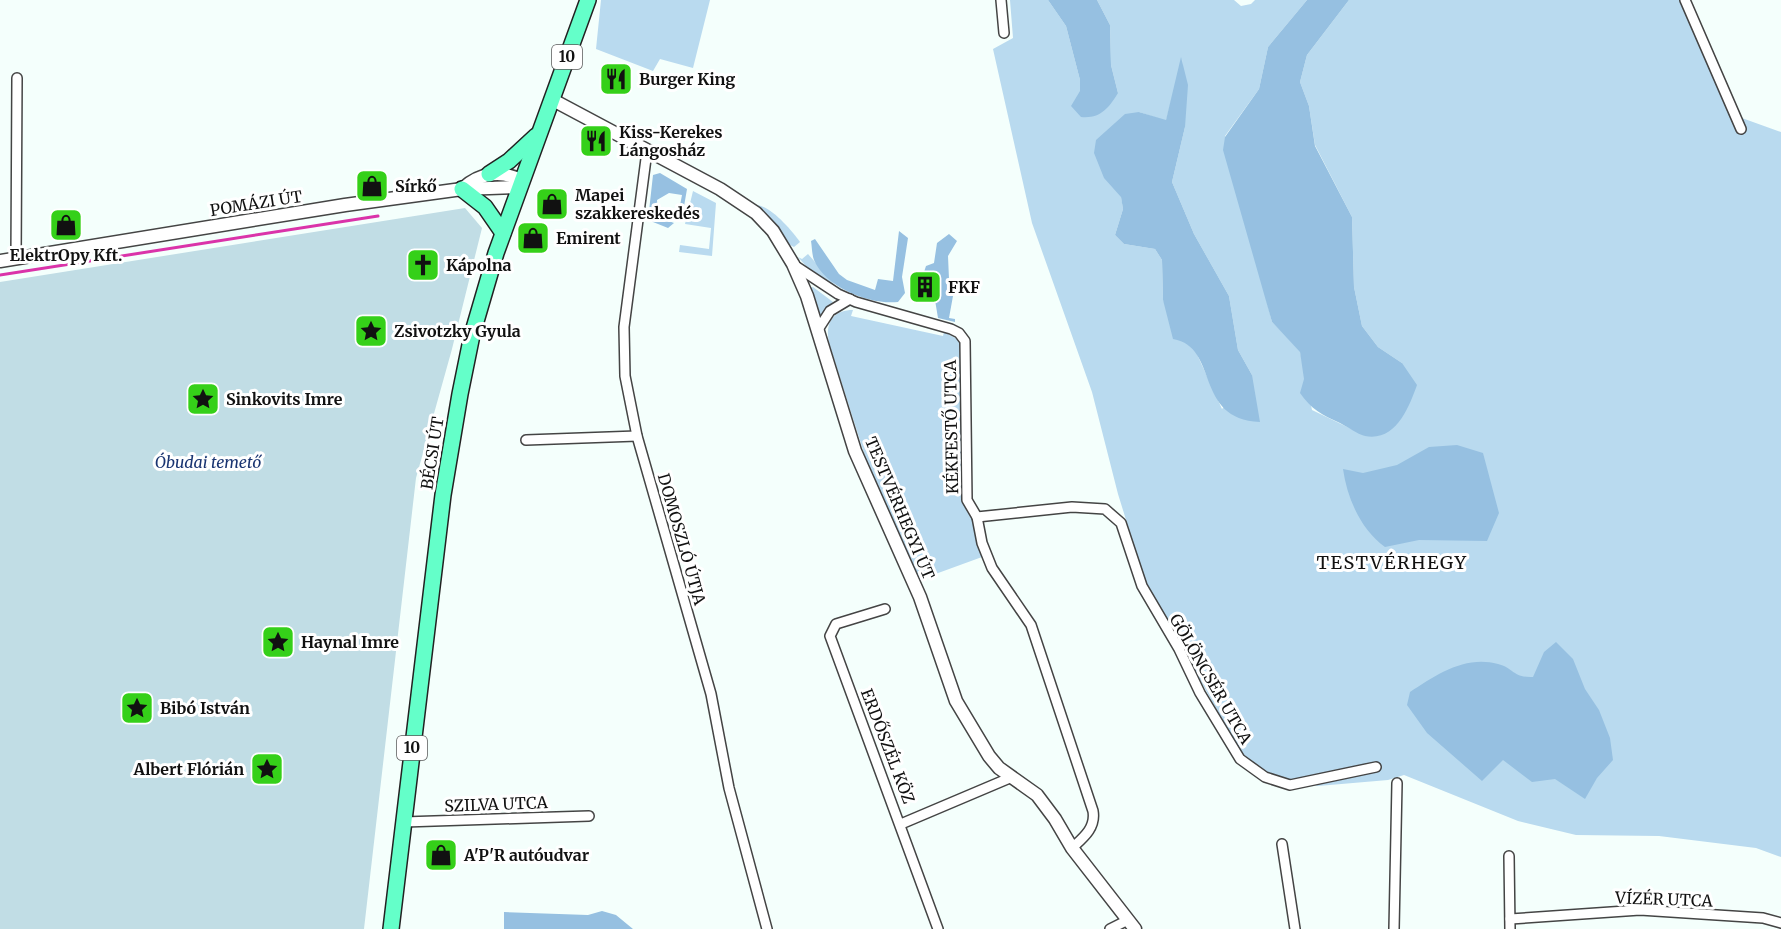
<svg xmlns="http://www.w3.org/2000/svg" width="1781" height="929" viewBox="0 0 1781 929" font-family="Merriweather,serif">
	<style>
		.green { fill: #b9daef; fill-rule: evenodd }
		.forest { fill: #96c0e1 }
		.cemetery { fill: #c1dde5 }
		.lines { fill: none; stroke-linecap: round; stroke-linejoin: round }
		.stream { stroke: #da33a9; stroke-width: 3 }
		.minor-casing { stroke: #444; stroke-width: 12 }
		.tertiary-casing { stroke: #444; stroke-width: 15 }
		.primary-casing { stroke: #222; stroke-width: 18 }
		.minor { stroke: #fff; stroke-width: 9 }
		.tertiary { stroke: #fff; stroke-width: 12 }
		.primary { stroke: #64ffc9; stroke-width: 15 }
		.labels { text-anchor: middle; stroke-width: 6; stroke-linejoin: round; paint-order: stroke }
		.shield { fill: #fff; stroke: #585858; stroke-width: 1.5 }
		.shield-label { font-size: 15px; font-weight: bold; fill: #111 }
		.poi-label { font-size: 16px; font-weight: bold; fill: #111; stroke: #fff; text-anchor: start }
		.street-label { font-size: 16px; fill: #111; stroke: #fff }
		.park-label { font-size: 16px; font-style: italic; fill: #193471; stroke: #fff }
		.neighbourhood-label { font-size: 18px; letter-spacing: 1.5px; fill: #111; stroke: #fff }
	</style>
	<rect width="100%" height="100%" fill="#f4fffc"/>
	<g class="green">
		<polygon points="601,0 710,0 693,68 660,59 653,71 596,49"/>
		<path d="M1010,0H1048L1066,26L1080,80V91L1118,93L1111,65L1110,25L1097,0H1234L1241,6L1251,4L1255,0H1307L1268,47L1259,89L1225,136L1272,322L1300,351L1312,410L1366,436L1379,435L1402,363L1378,347L1362,326L1354,287L1352,217L1315,145L1309,106L1300,82L1307,55L1349,0H1683L1728,113L1781,132V857L1756,848L1659,836L1576,835L1518,821L1404,775L1388,780L1318,786L1272,775L1243,757L1145,581L1118,494L1092,392L1032,223L993,49L1013,38ZM1182,59L1185,127L1172,182L1194,234L1229,296L1238,350L1252,375L1222,409L1195,350L1186,341L1163,300L1162,260L1155,249L1124,244L1115,235L1123,209L1121,196L1139,112L1166,121Z"/>
		<polygon points="693,191 716,203 712,256 679,252 680,245 709,249 711,228 685,224"/>
		<path d="M757,205C772,207 791,230 800,242L794,247L790,245Z"/>
		<polygon points="808,254 835,285 853,296 812,273 798,257 802,259"/>
		<polygon points="813,287 833,302 819,317 810,288"/>
		<path d="M853,310L851,316L943,336L944,332L961,341L972,516L982,557L919,580L877,494L829,343C825,324 832,310 853,310Z"/>
	</g>
	<g class="forest">
		<path d="M1048,0H1097L1110,25L1111,65L1118,93C1109,108 1100,119 1081,117L1071,106L1080,91V80L1066,26Z"/>
		<path d="M1307,0H1349L1307,55L1300,82L1309,106L1315,146L1352,217L1354,287L1362,326L1378,347L1402,363L1417,385C1409,407 1396,442 1365,436C1357,434 1348,427 1340,423C1322,415 1311,409 1300,393L1304,379L1300,352L1272,322L1223,150L1225,137L1259,89L1268,47Z"/>
		<path d="M1181,57L1188,85L1185,127L1172,182L1194,234L1229,296L1238,350L1252,375L1260,422C1193,419 1220,347 1173,339L1163,300L1162,260L1155,249L1124,244L1115,235L1123,209L1121,197L1104,178L1094,153L1096,140L1125,114L1139,112L1166,120Z"/>
		<polygon points="660,173 687,189 682,218 678,216 682,195 669,193 657,200 658,217 674,223 668,228 648,220 653,175"/>
		<path d="M899,231L908,238L902,277L905,293L898,302C870,305 826,288 814,260C812,255 812,247 811,241L815,239L839,274L847,280L875,290L878,279L893,281Z"/>
		<polygon points="949,234 957,241 948,256 949,279 955,285 949,318 955,319 955,322 938,318 935,300 935,276 924,272 926,266 934,263 937,243"/>
		<path d="M1457,445L1483,453L1499,513L1487,541L1419,540L1385,547C1361,530 1347,498 1343,469L1363,473L1397,465L1429,447Z"/>
		<path d="M1556,642L1573,659L1585,689L1599,710L1610,738L1613,760L1597,778L1585,799L1555,779L1532,782L1503,760L1482,781L1427,733L1407,705L1410,692C1436,675 1465,655 1498,664C1514,668 1513,678 1533,677L1544,652Z"/>
		<polygon points="602,911 616,915 633,929 504,929 504,912 588,915"/>
	</g>
	<polygon class="cemetery" points="465,208 482,228 452,349 416,478 364,929 0,929 0,282"/>
	<g class="lines">
		<polyline class="stream" points="0,275 378,216"/>
		<defs>
			<g id="minor">
				<polyline points="1001,0 1004,33"/>
				<polyline points="1685,0 1741,129"/>
				<polyline points="647,151 624,327 625,376 637,436 711,694 729,788 767,929"/>
				<polyline points="16,259 17,78"/>
				<path d="M794,265L838,294L856,302L951,329L959,333L965,341L967,500L977,517L982,543L992,568L1031,625L1093,811C1096,828 1083,838 1072,848"/>
				<polyline points="819,328 830,311 850,299"/>
				<polyline points="526,440 637,436"/>
				<polyline points="977,517 1072,507 1105,509 1121,523 1142,586 1179,649 1200,693 1240,759 1265,777 1290,785 1376,767"/>
				<polyline points="885,609 836,624 830,636 938,929"/>
				<polyline points="404,822 589,816"/>
				<polyline points="901,824 1012,777"/>
				<polyline points="1282,844 1295,929"/>
				<polyline points="1509,856 1510,929"/>
				<polyline points="1510,919 1640,910 1763,918 1781,923"/>
				<polyline points="1110,929 1128,920"/>
				<polyline points="1394,929 1397,783"/>
			</g>
			<g id="tertiary">
				<polyline points="551,99 720,189 756,213 773,231 793,264 807,296 855,451 920,597 956,701 989,756 999,768 1037,795 1055,819 1072,848 1135,929"/>
				<path d="M462,189C480,173 501,169 522,181"/>
				<polyline points="0,261 345,205 462,189 519,187"/>
			</g>
			<g id="primary">
				<polyline points="489,174 509,161 536,136"/>
				<polyline points="462,189 485,207 503,233"/>
				<polyline points="391,929 443,495 460,394 472,335 496,253 588,0"/>
			</g>
		</defs>
		<use href="#minor" class="minor-casing"/>
		<use href="#tertiary" class="tertiary-casing"/>
		<use href="#primary" class="primary-casing"/>
		<use href="#minor" class="minor"/>
		<use href="#tertiary" class="tertiary"/>
		<use href="#primary" class="primary"/>
	</g>
	<defs>
		<symbol id="restaurant-square" viewBox="-11 -11 22 22"><rect x="-9" y="-9" width="18" height="18" rx="4" fill="#35d019" stroke="#fff"/><path d="M-5-6h1v4h1v-4h1v4h1v-4h1v5L-1.5 .5V6h-2V.5L-5-1ZM5-6V6H3V1.5H1.5Q1.5-4 5-6Z" fill="#111"/></symbol>
		<symbol id="shop-square" viewBox="-11 -11 22 22"><rect x="-9" y="-9" width="18" height="18" rx="4" fill="#35d019" stroke="#fff"/><path d="M-5-2.5h2.3a2.7 3.5 0 0 1 5.4 0H5L5.5 6h-11ZM-1.5-2.5h3a1.5 2.3 0 0 0-3 0Z" fill="#111"/></symbol>
		<symbol id="church-square" viewBox="-11 -11 22 22"><rect x="-9" y="-9" width="18" height="18" rx="4" fill="#35d019" stroke="#fff"/><path d="M-1.2-6h2.4v3.5h3.3v2.4h-3.3V6h-2.4V-.1h-3.3v-2.4h3.3Z" fill="#111"/></symbol>
		<symbol id="building-square" viewBox="-11 -11 22 22"><rect x="-9" y="-9" width="18" height="18" rx="4" fill="#35d019" stroke="#fff"/><path d="M-4-6H4V6H1V3H-1V6H-4ZM-2.5-4.3h1.7v1.8h-1.7ZM.8-4.3h1.7v1.8H.8ZM-2.5-1h1.7V.8h-1.7ZM.8-1h1.7V.8H.8Z" fill="#111"/></symbol>
		<symbol id="sight-square" viewBox="-11 -11 22 22"><rect x="-9" y="-9" width="18" height="18" rx="4" fill="#35d019" stroke="#fff"/><path d="M0-6L1.8-2.2L6-1.7L2.9 1.2L3.7 5.4L0 3.3L-3.7 5.4L-2.9 1.2L-6-1.7L-1.8-2.2Z" fill="#111"/></symbol>
	</defs>
	<g fill-rule="evenodd">
		<use href="#restaurant-square" x="597" y="60" width="38" height="38"/>
		<use href="#restaurant-square" x="577" y="122" width="38" height="38"/>
		<use href="#shop-square" x="353" y="167" width="38" height="38"/>
		<use href="#shop-square" x="533" y="185" width="38" height="38"/>
		<use href="#shop-square" x="47" y="206" width="38" height="38"/>
		<use href="#shop-square" x="514" y="219" width="38" height="38"/>
		<use href="#church-square" x="404" y="246" width="38" height="38"/>
		<use href="#building-square" x="906" y="268" width="38" height="38"/>
		<use href="#sight-square" x="352" y="312" width="38" height="38"/>
		<use href="#sight-square" x="184" y="380" width="38" height="38"/>
		<use href="#sight-square" x="259" y="623" width="38" height="38"/>
		<use href="#sight-square" x="118" y="689" width="38" height="38"/>
		<use href="#sight-square" x="248" y="750" width="38" height="38"/>
		<use href="#shop-square" x="422" y="836" width="38" height="38"/>
	</g>
	<g class="labels">
		<g class="shield">
			<rect x="552" y="45" width="30" height="24" rx="4.5"/>
			<rect x="397" y="736" width="30" height="24" rx="4.5"/>
		</g>
		<g class="shield-label">
			<text x="567" y="62">10</text>
			<text x="412" y="753">10</text>
		</g>
		<g class="poi-label">
			<text x="639" y="85">Burger King</text>
			<text x="619" y="138">Kiss-Kerekes<tspan x="619" dy="18">Lángosház</tspan></text>
			<text x="395" y="192">Sírkő</text>
			<text x="575" y="201">Mapei<tspan x="575" dy="18">szakkereskedés</tspan></text>
			<text x="556" y="244">Emirent</text>
			<text x="66" y="261" text-anchor="middle">ElektrOpy Kft.</text>
			<text x="446" y="271">Kápolna</text>
			<text x="948" y="293">FKF</text>
			<text x="394" y="337">Zsivotzky Gyula</text>
			<text x="226" y="405">Sinkovits Imre</text>
			<text x="301" y="648">Haynal Imre</text>
			<text x="160" y="714">Bibó István</text>
			<text x="244" y="775" text-anchor="end">Albert Flórián</text>
			<text x="464" y="861">A'P'R autóudvar</text>
		</g>
		<g class="street-label">
			<text transform="translate(256 203) rotate(-9)" y="6">POMÁZI ÚT</text>
			<text transform="translate(951 427) rotate(-91)" y="6">KÉKFESTŐ UTCA</text>
			<text transform="translate(432 453) rotate(-81)" y="6">BÉCSI ÚT</text>
			<text transform="translate(900 508) rotate(67)" y="6">TESTVÉRHEGYI ÚT</text>
			<text transform="translate(682 539) rotate(74)" y="6">DOMOSZLÓ ÚTJA</text>
			<text transform="translate(1211 679) rotate(60)" y="6">GÖLÖNCSÉR UTCA</text>
			<text transform="translate(888 746) rotate(69)" y="6">ERDŐSZÉL KÖZ</text>
			<text transform="translate(496 804) rotate(-2)" y="6">SZILVA UTCA</text>
			<text transform="translate(1664 899) rotate(2)" y="6">VÍZÉR UTCA</text>
		</g>
		<g class="park-label">
			<text x="208" y="468">Óbudai temető</text>
		</g>
		<g class="neighbourhood-label">
			<text x="1392" y="569">TESTVÉRHEGY</text>
		</g>
	</g>
</svg>
